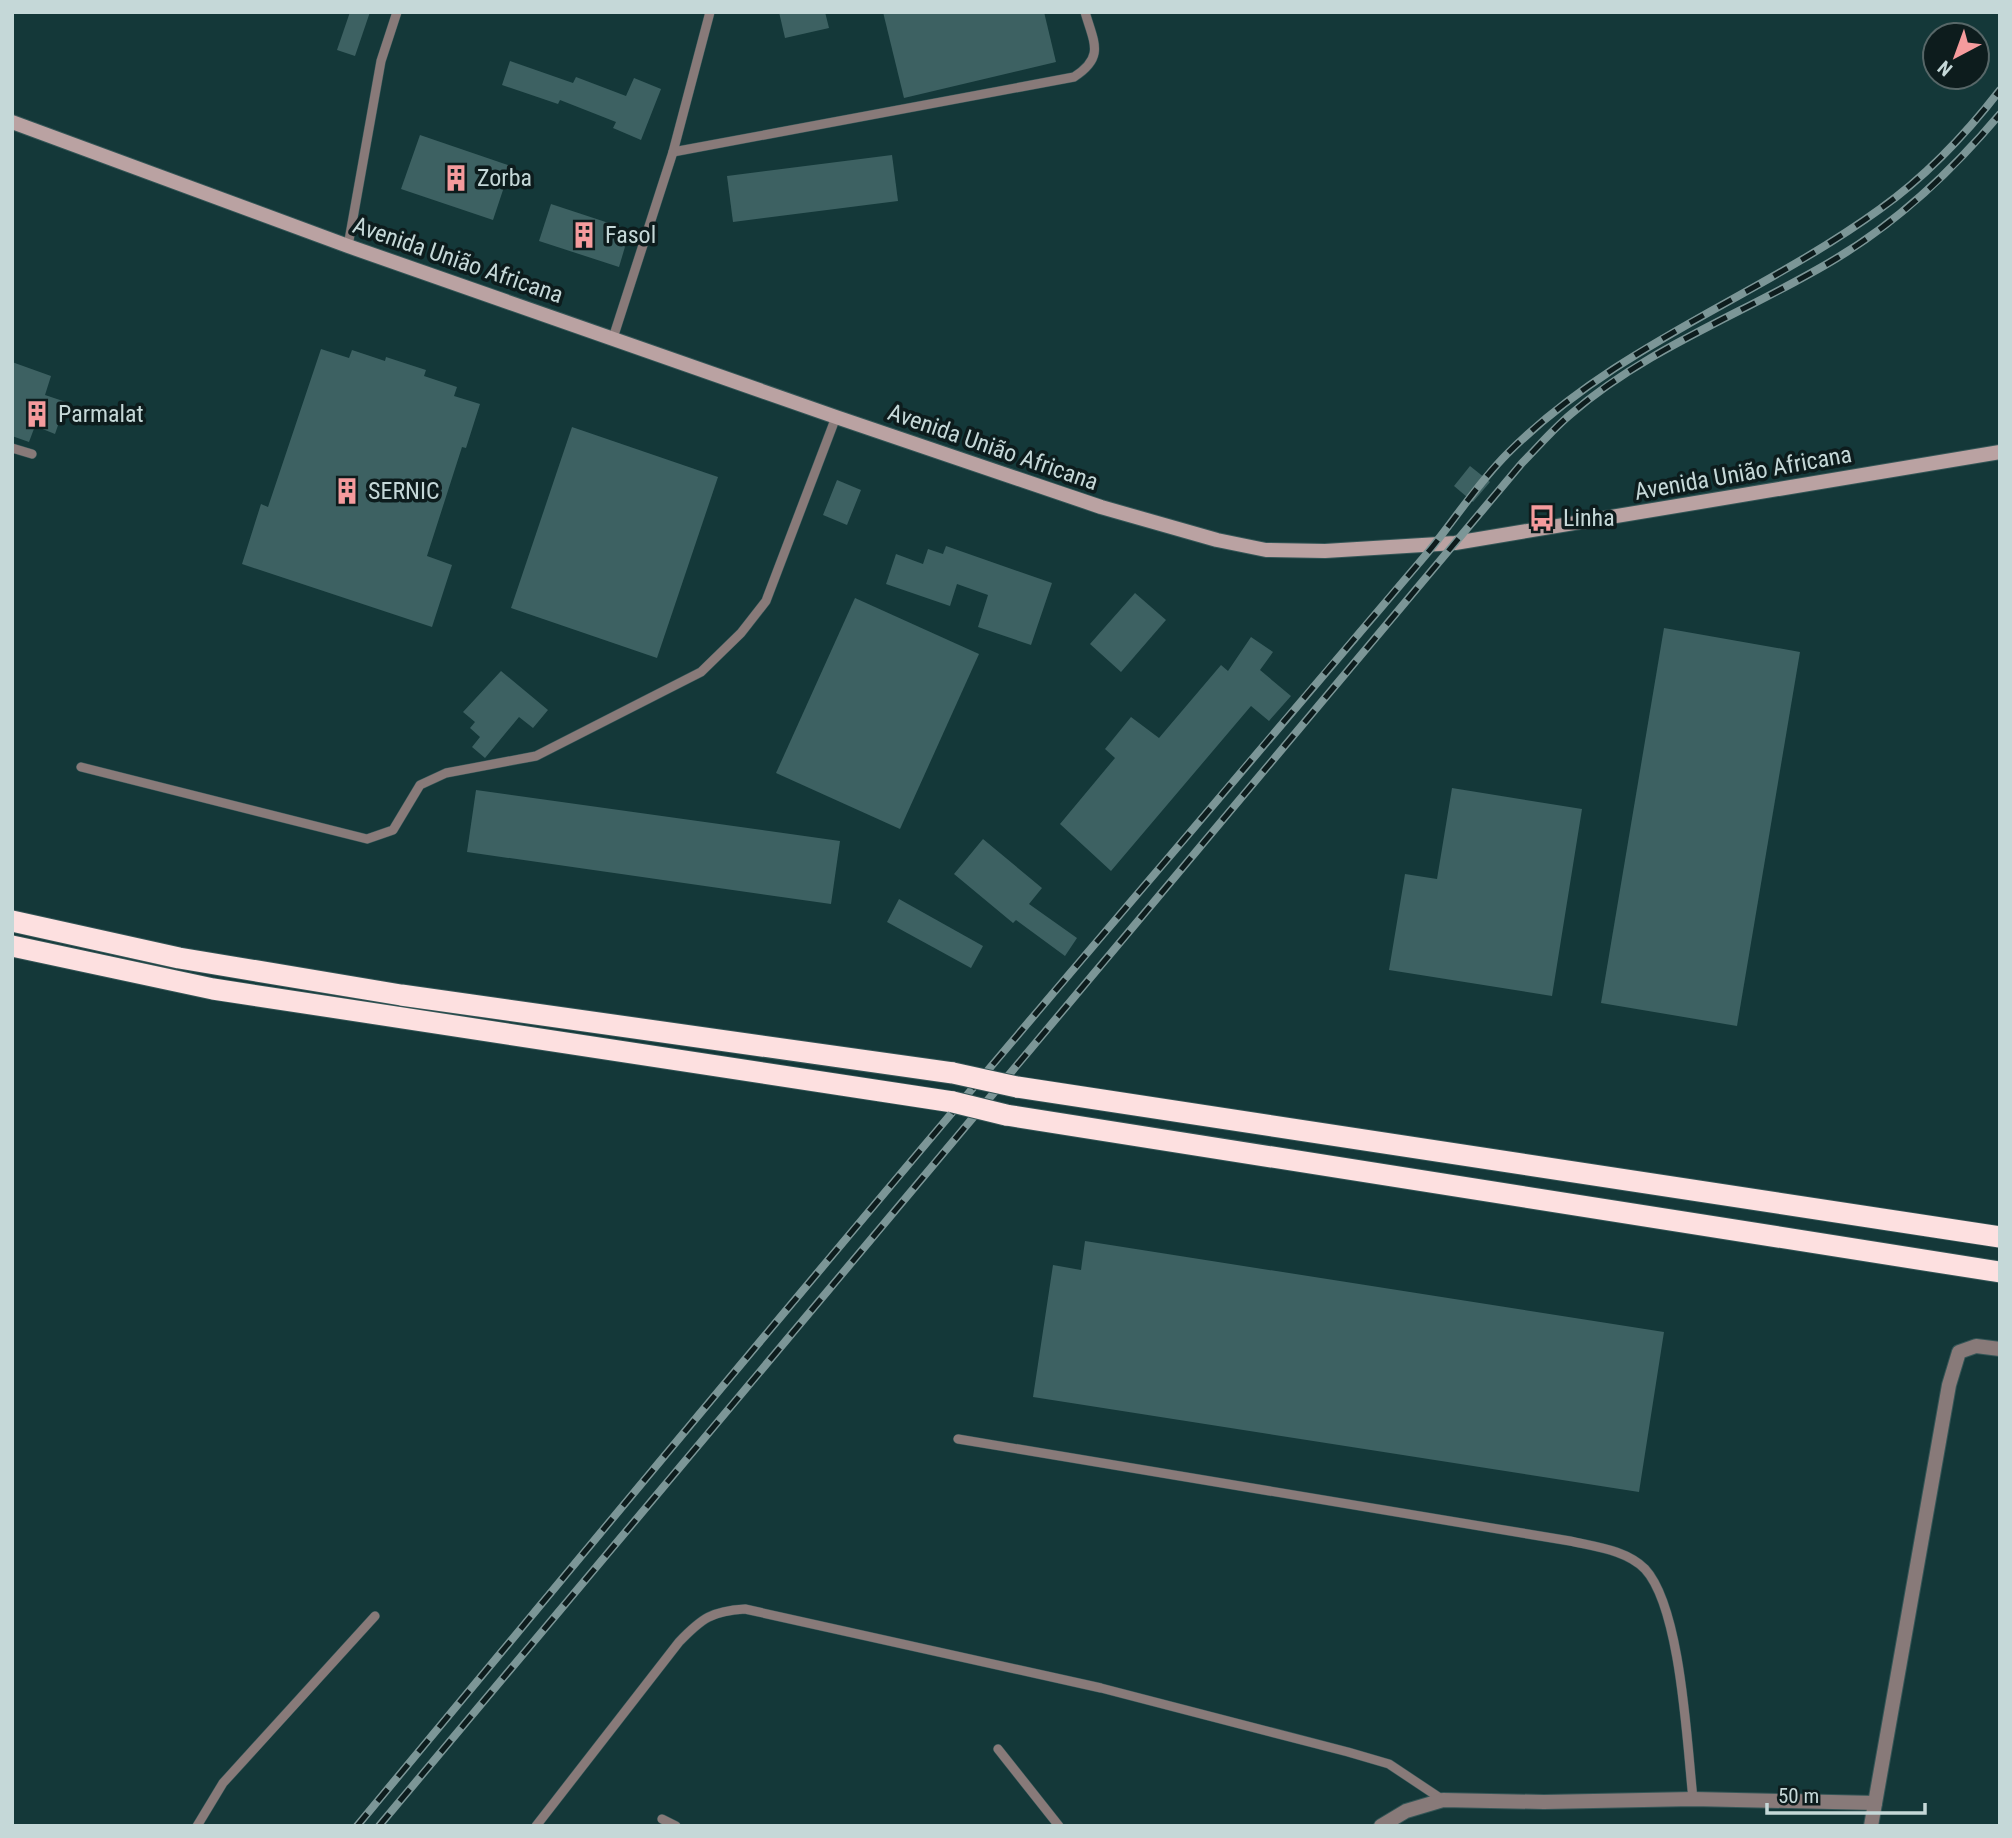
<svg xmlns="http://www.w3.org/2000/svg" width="2012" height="1838" viewBox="0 0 2012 1838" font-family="'Roboto Condensed',sans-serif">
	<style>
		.building { fill: #3d6162 }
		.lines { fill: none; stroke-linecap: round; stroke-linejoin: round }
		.lane-casing { stroke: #345556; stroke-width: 10 }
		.street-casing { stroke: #345556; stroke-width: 16 }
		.secondary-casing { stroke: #345556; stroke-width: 16 }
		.highway-casing { stroke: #345556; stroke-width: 23 }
		.lane { stroke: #887a79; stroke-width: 9 }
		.street { stroke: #887a79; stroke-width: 14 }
		.secondary { stroke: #baa2a2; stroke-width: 14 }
		.highway { stroke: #fde0e0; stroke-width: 21 }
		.rail-casing { stroke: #7c9697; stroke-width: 8 }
		.rail { stroke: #0d1c1d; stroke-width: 5; stroke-dasharray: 16; stroke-linecap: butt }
		.highway-bridge-casing { stroke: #345556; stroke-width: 23; stroke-linecap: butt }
		.highway-bridge { stroke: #fde0e0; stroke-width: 21 }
		.labels { text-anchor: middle; stroke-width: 7; stroke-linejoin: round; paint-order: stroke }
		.poi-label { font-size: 24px; fill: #c5d8d8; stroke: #0d1c1d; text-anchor: start }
		.street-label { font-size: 24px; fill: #c5d8d8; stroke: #0d1c1d }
	</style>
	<rect width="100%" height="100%" fill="#143839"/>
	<g class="building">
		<polygon points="350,12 370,12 355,56 337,50"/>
		<polygon points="779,12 825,12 829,28 785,38"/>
		<polygon points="883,12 1044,12 1056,62 904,98"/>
		<polygon points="510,61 573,83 576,77 626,96 634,78 661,89 641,140 613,128 616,122 560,100 558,104 502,85"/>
		<polygon points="420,135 511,166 493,220 401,189"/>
		<polygon points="892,155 898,201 733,222 727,176"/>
		<polygon points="551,204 630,230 619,267 539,241"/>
		<polygon points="321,349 349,358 352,350 385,361 386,357 426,370 424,376 457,387 454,396 480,404 466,448 462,447 427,556 452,565 432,627 242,564 261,504 268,507"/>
		<polygon points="12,362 51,376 45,395 66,402 55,434 35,426 29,442 12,436"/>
		<polygon points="572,427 718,477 657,658 511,608"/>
		<polygon points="1470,466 1490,482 1473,502 1454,486"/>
		<polygon points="837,480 861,490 847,525 823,515"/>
		<polygon points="946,546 1052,583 1031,645 978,627 988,595 957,584 950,606 886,584 896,554 923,564 928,549 943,554"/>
		<polygon points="1135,593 1166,620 1121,672 1090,644"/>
		<polygon points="855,598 979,654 900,829 776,773"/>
		<polygon points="1664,628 1800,652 1737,1026 1601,1003"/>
		<polygon points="1251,637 1273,652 1260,670 1291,696 1269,721 1251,706 1111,871 1060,824 1115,758 1105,749 1131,717 1159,738 1221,665 1228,671"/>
		<polygon points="501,671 548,710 533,728 519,717 485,758 472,747 480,737 470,728 475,722 463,712"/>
		<polygon points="1452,788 1582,809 1552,996 1389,970 1405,874 1437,879"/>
		<polygon points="476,790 840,841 831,904 467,852"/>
		<polygon points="983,839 1042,888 1029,904 1077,938 1065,956 1016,920 1013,923 954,874"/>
		<polygon points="899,899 983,946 971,968 887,922"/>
		<polygon points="1085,1241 1664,1332 1639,1492 1033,1397 1053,1265 1081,1270"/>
	</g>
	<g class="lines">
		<defs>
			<g id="lane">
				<path d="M673,152L1074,77C1105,57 1094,43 1085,12"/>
				<polyline points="348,246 381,61 397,12"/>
				<polyline points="613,338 673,152 710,12"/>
				<polyline points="12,448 32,454"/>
				<polyline points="81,767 367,839 393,830 420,785 446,773 536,756 701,672 741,633 766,601 836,417"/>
				<path d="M958,1439L1570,1541C1596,1547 1626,1550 1645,1569C1681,1608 1687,1744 1693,1799"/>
				<polyline points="998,1749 1059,1826"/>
				<polyline points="662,1819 676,1826"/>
				<polyline points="197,1826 223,1783 375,1616"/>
				<path d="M536,1826L679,1642C702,1618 712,1611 745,1609L1101,1688L1348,1752L1389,1764L1443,1800"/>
			</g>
			<g id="street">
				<polyline points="1381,1826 1406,1811 1443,1800 1544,1802 1693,1799 1875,1803"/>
				<polyline points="1871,1826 1949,1385 1959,1352 1976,1346 2000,1349"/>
			</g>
			<polyline id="secondary" points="12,122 348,246 836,417 1101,507 1217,540 1266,550 1325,551 1455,543 2000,452"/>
			<g id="highway">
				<polyline points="12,921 179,958 401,995 953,1073"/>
				<polyline points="12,946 213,989 953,1102"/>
				<polyline points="1017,1087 2000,1237"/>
				<polyline points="1006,1115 2000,1272"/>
			</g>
		</defs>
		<use href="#lane" class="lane-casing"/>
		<use href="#street" class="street-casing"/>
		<use href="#secondary" class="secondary-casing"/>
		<use href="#highway" class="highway-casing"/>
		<use href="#lane" class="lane"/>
		<use href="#street" class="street"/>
		<use href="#secondary" class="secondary"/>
		<use href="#highway" class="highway"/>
		<defs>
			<g id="rail">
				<path d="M357,1826C630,1497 903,1168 1181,843C1262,747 1343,652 1424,557C1452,524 1476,485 1507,454C1617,344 1757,298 1880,209C1925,177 1966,134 2000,90"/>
				<path d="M379,1826L1522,463C1538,447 1553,429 1571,414C1648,347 1750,311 1837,258C1900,220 1952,171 2000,114"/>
			</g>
		</defs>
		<use href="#rail" class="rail-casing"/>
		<use href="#rail" class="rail"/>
		<defs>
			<g id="highway-bridge">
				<polyline points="953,1073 1017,1087"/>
				<polyline points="953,1102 1006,1115"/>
			</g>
		</defs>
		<use href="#highway-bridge" class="highway-bridge-casing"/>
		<use href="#highway-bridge" class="highway-bridge"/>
	</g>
	<defs>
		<symbol id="building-bare" viewBox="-9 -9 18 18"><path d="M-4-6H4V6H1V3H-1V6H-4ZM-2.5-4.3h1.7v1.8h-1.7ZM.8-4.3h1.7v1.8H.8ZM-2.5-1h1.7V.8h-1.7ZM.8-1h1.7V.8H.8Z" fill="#f59b9d" stroke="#0d1c1d" stroke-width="2.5" paint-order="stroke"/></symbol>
		<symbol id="bus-bare" viewBox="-9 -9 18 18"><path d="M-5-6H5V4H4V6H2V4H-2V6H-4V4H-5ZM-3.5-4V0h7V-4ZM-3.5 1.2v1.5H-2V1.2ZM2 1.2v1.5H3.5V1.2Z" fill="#f59b9d" stroke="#0d1c1d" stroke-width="2.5" paint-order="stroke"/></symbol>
	</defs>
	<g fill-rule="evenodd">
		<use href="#building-bare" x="437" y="159" width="38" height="38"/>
		<use href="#building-bare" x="565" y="216" width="38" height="38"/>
		<use href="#building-bare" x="18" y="395" width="38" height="38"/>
		<use href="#building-bare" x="328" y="472" width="38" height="38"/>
		<use href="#bus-bare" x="1523" y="499" width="38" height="38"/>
	</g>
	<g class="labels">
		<g class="poi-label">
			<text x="477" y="186">Zorba</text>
			<text x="605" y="243">Fasol</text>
			<text x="58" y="422">Parmalat</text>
			<text x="368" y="499">SERNIC</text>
			<text x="1563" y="526">Linha</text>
		</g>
		<g class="street-label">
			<text transform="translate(458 260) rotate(19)" y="8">Avenida União Africana</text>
			<text transform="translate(993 447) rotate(19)" y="8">Avenida União Africana</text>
			<text transform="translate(1743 473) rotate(-10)" y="8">Avenida União Africana</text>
		</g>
	</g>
	<rect width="2012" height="1838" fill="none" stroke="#c5d8d8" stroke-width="28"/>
	<g transform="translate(1956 56) rotate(221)"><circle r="33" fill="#0d1c1d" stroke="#576768" stroke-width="2"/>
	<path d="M0-5L12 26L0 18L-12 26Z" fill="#f59b9d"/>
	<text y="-10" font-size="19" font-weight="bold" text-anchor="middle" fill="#c5d8d8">N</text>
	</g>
	<path d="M1767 1803v10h158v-10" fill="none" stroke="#c5d8d8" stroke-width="3.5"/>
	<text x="1778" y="1803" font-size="21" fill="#c5d8d8" stroke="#0d1c1d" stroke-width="5" paint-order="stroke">50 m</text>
</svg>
